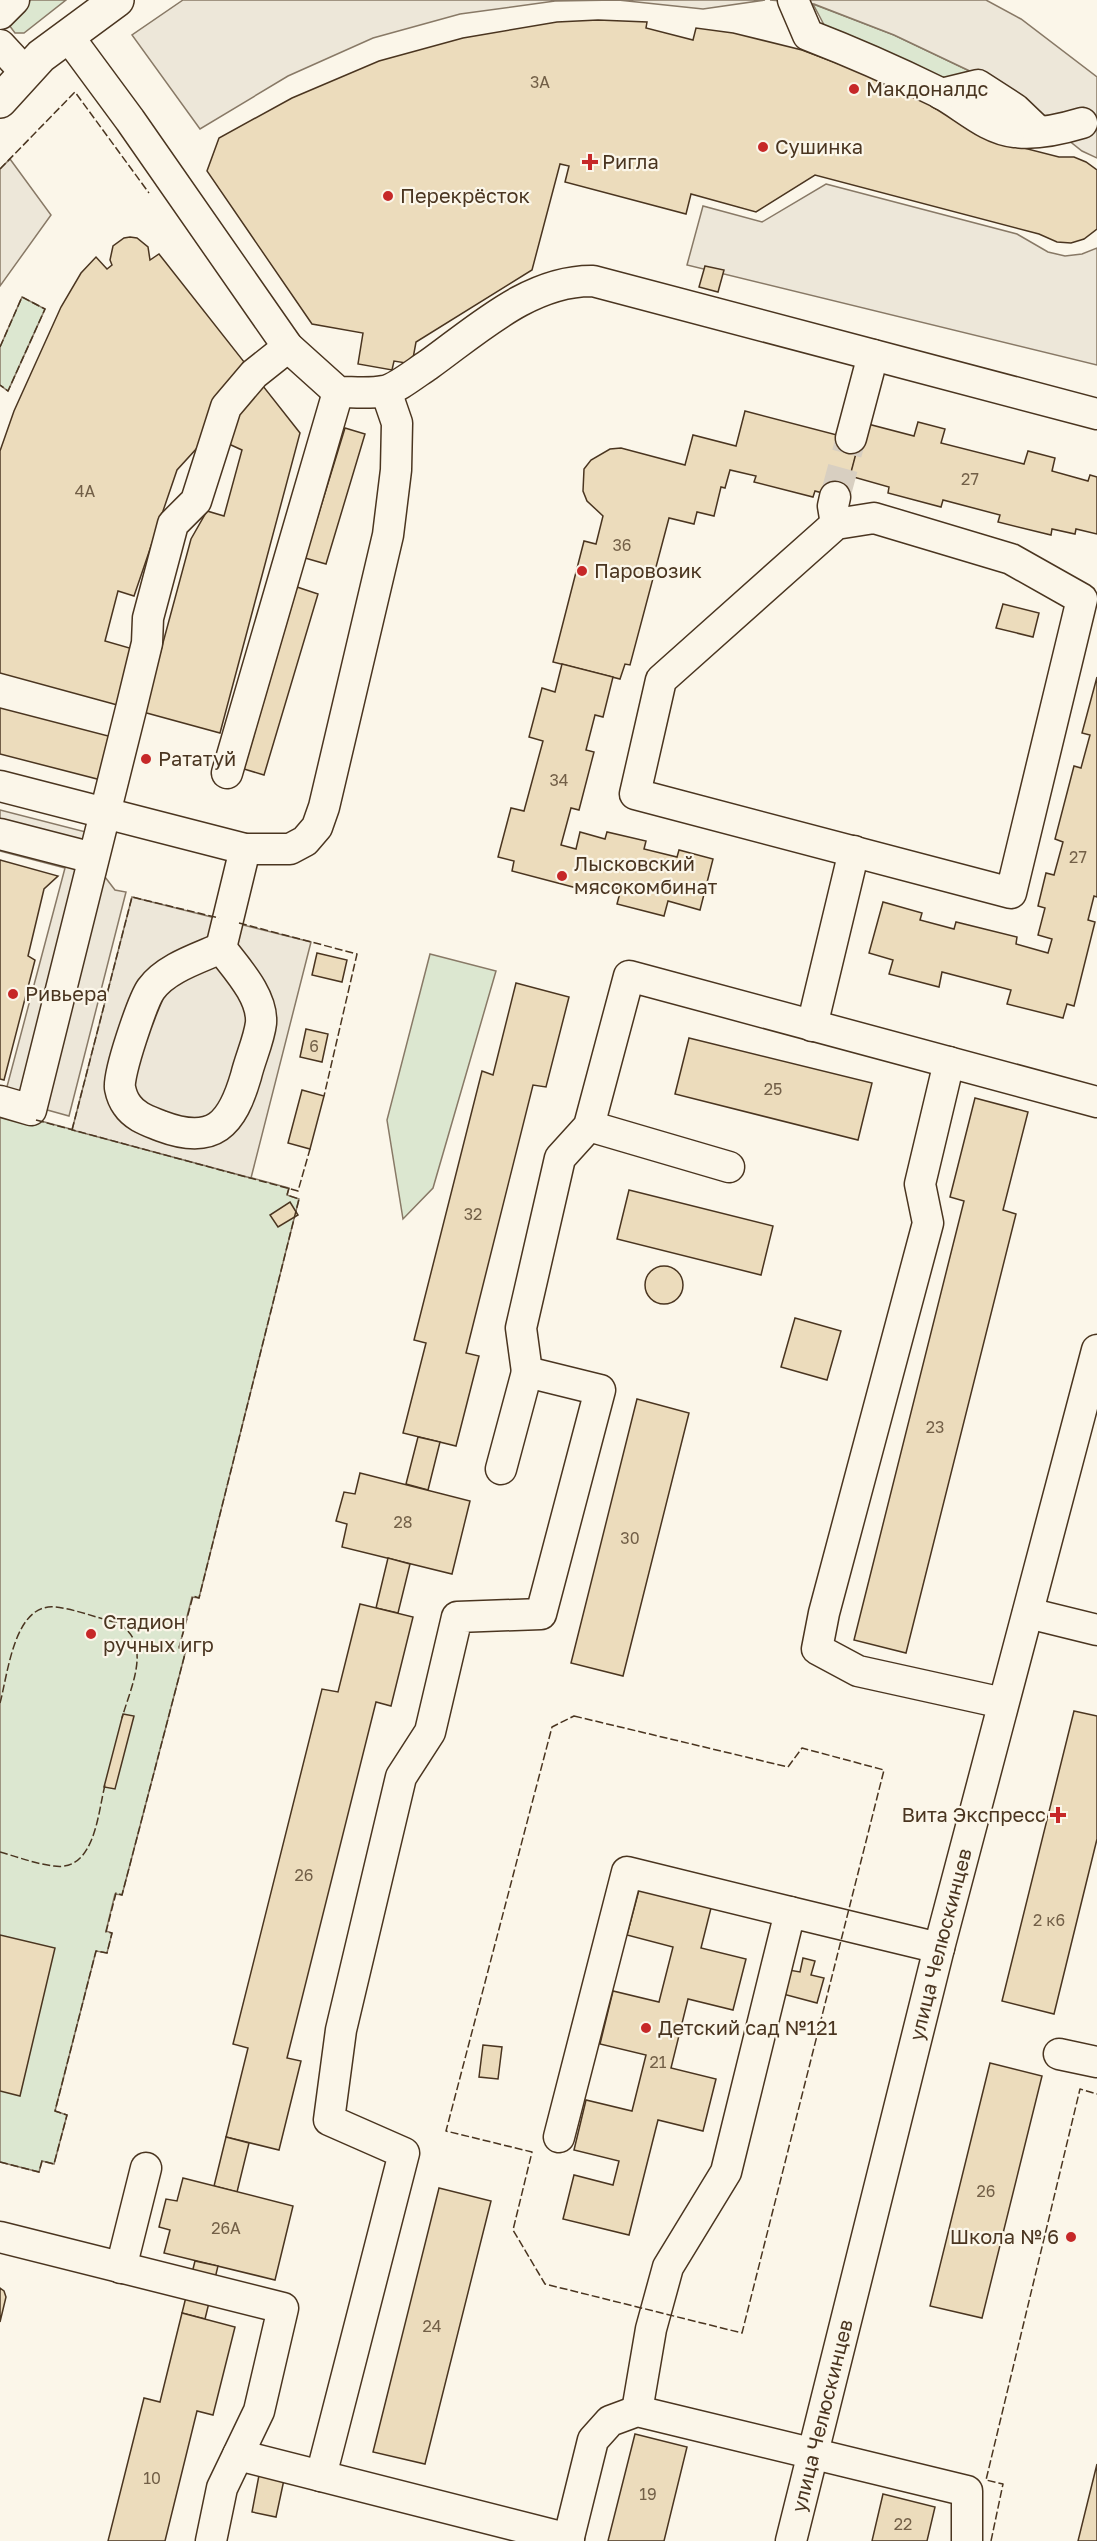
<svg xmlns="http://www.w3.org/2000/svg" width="1097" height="2541" viewBox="0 0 1097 2541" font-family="'Golos Text',sans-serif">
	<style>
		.green { fill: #dce7d0; stroke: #887966; stroke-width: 1.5 }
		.parking { fill: #ede7d9; stroke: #887966; stroke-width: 1.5 }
		.building { fill: #ecdcbc; stroke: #4a3520; stroke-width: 1.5; fill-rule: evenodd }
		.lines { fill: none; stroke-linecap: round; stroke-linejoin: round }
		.minor-tunnel { stroke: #d8cfc1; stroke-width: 30; stroke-dasharray: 30 15; stroke-linecap: butt }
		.minor-casing { stroke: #4a3520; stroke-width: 33 }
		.major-casing { stroke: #4a3520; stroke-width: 36 }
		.minor { stroke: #fbf6e9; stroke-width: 30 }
		.major { stroke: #fbf6e9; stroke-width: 33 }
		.fence { stroke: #4a3520; stroke-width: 1.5; stroke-dasharray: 8 3; stroke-linecap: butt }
		.poi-dot { fill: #c62828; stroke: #fbf6e9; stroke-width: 2 }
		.labels { text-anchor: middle; stroke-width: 4.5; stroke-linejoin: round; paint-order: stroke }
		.number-label { font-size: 16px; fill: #725f47 }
		.poi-label { font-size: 20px; fill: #4a3520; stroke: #fbf6e9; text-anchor: start }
		.street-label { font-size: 20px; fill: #4a3520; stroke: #fbf6e9 }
	</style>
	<rect width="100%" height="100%" fill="#fbf6e9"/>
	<g class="green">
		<polygon points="31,0 66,0 24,33 15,33 9,25 11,16"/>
		<polygon points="813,4 894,35 976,74 936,84 830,36"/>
		<polygon points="22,297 45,309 8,391 0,385 0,347"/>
		<polygon points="430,954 496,971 433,1188 403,1219 387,1120"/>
		<polygon points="0,1110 289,1188 287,1195 299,1199 199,1598 192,1597 179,1648 186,1650 122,1895 115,1894 106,1931 112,1933 107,1953 96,1951 55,2111 67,2115 54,2164 42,2161 39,2172 0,2162"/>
	</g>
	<g class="parking">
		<polygon points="183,0 765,0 703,9 618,0 555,1 460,14 373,38 288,76 200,129 132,35"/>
		<polygon points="770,0 986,0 1021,19 1097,77 1097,158 1082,151 1033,112 976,74 894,35 814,4"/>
		<polygon points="10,159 51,215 0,286 0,169"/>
		<polygon points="826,184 1017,234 1048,252 1065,256 1082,254 1097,248 1097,365 687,265 703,206 762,222"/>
		<polygon points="0,810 113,839 105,877 115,890 126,892 69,1116 4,1098 65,868 0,851"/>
		<polygon points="132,897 311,942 251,1178 72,1130"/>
	</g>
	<g class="building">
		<polygon points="598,20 647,22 646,28 693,40 696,28 733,33 802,50 903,88 1004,143 1059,157 1074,157 1086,162 1097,170 1097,229 1084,239 1071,243 1057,242 1039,234 815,175 756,212 691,194 686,214 565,182 569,166 560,164 532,270 416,342 412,364 394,361 392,370 358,364 363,333 312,324 207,171 219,138 292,98 379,61 463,38 557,22"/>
		<path d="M130,237L137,238L148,247L150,260L159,254L300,433L220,733L0,673V451L14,411L61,307L81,273L96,257L107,269L112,265L110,260L113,246L124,238ZM209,435L242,450L224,516L207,511L191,539L147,702L140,651L105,641L118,591L134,596L177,470Z"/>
		<polygon points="705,266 724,270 718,292 699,287"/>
		<polygon points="745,411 860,441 844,499 815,491 813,497 754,482 756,476 730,470 725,488 721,487 714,516 697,512 694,524 669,518 630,665 625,664 620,679 553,662 584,541 596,544 603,516 587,501 583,491 584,469 591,460 610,449 621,448 685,465 693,435 736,446"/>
		<polygon points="918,422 945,429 941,443 1024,464 1028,451 1055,458 1052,471 1088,481 1090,475 1097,477 1097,534 1076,529 1075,534 1052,529 1051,535 998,522 1000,515 943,500 941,507 888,493 889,487 850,476 864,423 914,436"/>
		<polygon points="345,428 365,434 326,564 305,558"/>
		<polygon points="297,587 318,594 264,775 244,769"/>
		<polygon points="1003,604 1039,613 1033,637 996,628"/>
		<polygon points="562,664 613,677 603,717 595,715 586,750 594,752 579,810 571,808 561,845 576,849 580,832 605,839 607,832 646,841 644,849 677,857 679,850 713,859 700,910 668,901 664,916 617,904 621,889 594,883 592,892 512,871 514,861 498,857 511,808 524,811 543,741 529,737 542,688 555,692"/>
		<polygon points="1097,677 1097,897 1094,896 1088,920 1095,922 1074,1006 1067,1004 1063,1018 1007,1004 1011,990 942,972 939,987 889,974 893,960 869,953 883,902 922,913 920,920 954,929 956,922 1017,937 1016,944 1048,953 1052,939 1038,935 1045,908 1038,906 1046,873 1054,875 1063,842 1055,839 1074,766 1081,768 1090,735 1082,733"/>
		<polygon points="0,708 116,738 105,781 0,754"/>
		<polygon points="0,860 58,876 44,889 28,956 35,960 4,1080 0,1079"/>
		<polygon points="317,953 347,960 342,982 312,975"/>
		<polygon points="516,983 569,997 546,1087 533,1085 466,1353 479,1356 456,1446 403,1433 426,1343 414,1340 482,1071 493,1075"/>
		<polygon points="306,1029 328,1034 322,1062 300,1057"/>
		<polygon points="689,1038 872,1083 858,1140 675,1094"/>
		<polygon points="302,1090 324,1096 310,1149 288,1143"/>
		<polygon points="975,1098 1028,1112 1003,1210 1016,1214 906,1653 854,1640 964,1201 950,1197"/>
		<polygon points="629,1190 773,1226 761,1275 617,1239"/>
		<polygon points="290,1202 298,1215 278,1227 270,1215"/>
		<circle cx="664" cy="1285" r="19"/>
		<polygon points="795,1318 841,1331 827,1380 781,1367"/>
		<polygon points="637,1399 689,1413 623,1676 571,1663"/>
		<polygon points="418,1437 440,1442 428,1490 406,1484"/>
		<polygon points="360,1473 470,1501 452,1574 342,1547 347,1524 336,1521 344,1492 355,1494"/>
		<polygon points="388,1558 410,1564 398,1613 376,1608"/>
		<polygon points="360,1604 413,1617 391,1706 376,1702 287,2058 301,2061 279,2150 226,2137 248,2048 233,2044 322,1689 338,1692"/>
		<polygon points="1074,1711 1097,1716 1097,1839 1054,2014 1002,2001"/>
		<polygon points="123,1714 134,1716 115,1789 104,1787"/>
		<polygon points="640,1886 712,1904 701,1948 746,1959 733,2010 688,1999 671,2068 716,2079 703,2131 658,2120 629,2235 563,2219 574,2175 613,2185 619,2161 574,2150 586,2100 632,2111 646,2055 600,2044 613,1991 659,2002 673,1947 627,1935"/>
		<polygon points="0,1935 55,1948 20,2096 0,2091"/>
		<polygon points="803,1958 815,1961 811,1975 824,1978 817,2003 783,1994 789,1970 800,1972"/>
		<polygon points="483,2045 502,2047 498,2079 479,2077"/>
		<polygon points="990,2063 1042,2076 982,2318 930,2306"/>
		<polygon points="226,2137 249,2143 237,2192 214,2186"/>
		<polygon points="183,2178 293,2206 275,2280 164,2253 170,2230 159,2227 166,2199 177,2201"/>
		<polygon points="439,2188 491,2201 425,2464 373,2452"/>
		<polygon points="195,2261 218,2266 205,2319 182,2313"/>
		<polygon points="0,2288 4,2291 6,2297 0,2322"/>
		<polygon points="182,2313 235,2327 213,2415 197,2411 165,2541 108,2541 144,2398 160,2402"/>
		<polygon points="635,2434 687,2447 664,2541 608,2541"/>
		<polygon points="1097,2464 1097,2541 1078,2541"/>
		<polygon points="260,2470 285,2475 276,2517 252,2512"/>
		<polygon points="883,2494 935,2507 927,2541 872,2541"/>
	</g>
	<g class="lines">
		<polyline class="minor-tunnel" points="835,497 851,438"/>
		<defs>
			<g id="minor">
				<path d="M793,0L808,35C852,52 895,71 938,92C963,105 986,129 1015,132C1036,135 1062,129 1082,123"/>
				<polyline points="0,14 14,0"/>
				<path d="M68,36L130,120L288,347L338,392C353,392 370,394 384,391C396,389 417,372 428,365C477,330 530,280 593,281L1097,414"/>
				<polyline points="0,45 25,72"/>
				<polyline points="941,94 978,85 1015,109 1038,131"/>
				<polyline points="851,438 873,355"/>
				<polyline points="835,497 833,506 836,524"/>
				<polygon points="874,518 1011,559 1082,599 1011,893 635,794 661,680 836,524"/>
				<polyline points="227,773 338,392"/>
				<polyline points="0,786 245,849 290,849 305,841 317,827 324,807 388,535 396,470 397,423 386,391"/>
				<polyline points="0,834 93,858"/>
				<path d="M221,948C236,968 263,996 261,1023C259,1040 250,1059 246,1076C232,1124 214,1146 161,1126C149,1121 135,1117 127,1105C124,1101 121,1093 120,1088C117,1076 143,1000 151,989C166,968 199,958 221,948Z"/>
				<polyline points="221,948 245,849"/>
				<polyline points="812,1026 854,851"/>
				<polyline points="949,1062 920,1184 928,1223 824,1613 817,1649 858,1671 1003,1703"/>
				<polyline points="0,1101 31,1110 131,709 147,643 148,618 173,524 196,501 226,407 254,374 288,347"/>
				<polyline points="589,1126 729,1167"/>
				<polyline points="501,1469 527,1372"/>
				<polyline points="1028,1613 1097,1630"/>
				<polyline points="1059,2054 1097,2062"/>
				<polyline points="559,2137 627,1872 790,1912"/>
				<polyline points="0,2237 283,2308 259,2411 222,2488 211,2541"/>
				<polyline points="121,2268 146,2168"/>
				<polyline points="637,2411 651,2329 668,2267 726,2172 790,1912 939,1948"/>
				<polyline points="238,2455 569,2539"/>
				<polyline points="321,2476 404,2153 329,2120 341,2030 401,1777 430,1732 457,1617 541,1614 600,1390 527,1372 521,1328 560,1158 589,1126 629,976 1097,1102"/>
				<polyline points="568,2541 593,2440 610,2421 637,2411 967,2491 967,2541"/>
				<path id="s1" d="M791,2541L939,1948L1097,1350"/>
			</g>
			<polyline id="major" points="0,101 41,56 117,0"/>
		</defs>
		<use href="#minor" class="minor-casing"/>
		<use href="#major" class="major-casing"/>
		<use href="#minor" class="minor"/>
		<use href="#major" class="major"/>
		<g class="fence">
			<polyline points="0,169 75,92 149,193"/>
			<polyline points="0,347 22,297 45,309 8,391 0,385"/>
			<polyline points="239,923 357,954 324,1096"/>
			<polyline points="36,1120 298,1191 310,1149"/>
			<polyline points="72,1130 132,897 219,918"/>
			<path d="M0,1703C8,1674 14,1603 55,1607C75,1609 97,1618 118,1623C153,1644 131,1686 122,1718"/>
			<polygon points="574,1716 788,1767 802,1748 884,1770 742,2333 545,2284 513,2230 532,2152 446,2131 552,1727"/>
			<path d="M0,1852C18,1857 36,1864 54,1866C95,1872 98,1812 105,1785"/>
			<polyline points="0,2162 39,2172 42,2161 54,2164 67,2115 55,2111 96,1951 107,1953 112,1933 106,1932 116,1893 122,1895 186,1650 179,1648 193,1596 199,1598 299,1199 287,1195 289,1188"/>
			<polyline points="991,2541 1003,2484 986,2480 1080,2089 1097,2094"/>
		</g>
	</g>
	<g class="poi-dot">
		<circle cx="854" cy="89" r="6"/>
		<circle cx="763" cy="147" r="6"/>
		<path d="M587 153h6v6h6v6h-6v6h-6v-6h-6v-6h6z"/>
		<circle cx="388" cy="196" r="6"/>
		<circle cx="582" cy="571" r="6"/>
		<circle cx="146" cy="759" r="6"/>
		<circle cx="562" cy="876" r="6"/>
		<circle cx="13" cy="994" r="6"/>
		<circle cx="91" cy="1634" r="6"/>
		<path d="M1055 1806h6v6h6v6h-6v6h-6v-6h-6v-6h6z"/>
		<circle cx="646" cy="2028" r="6"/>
		<circle cx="1071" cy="2237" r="6"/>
	</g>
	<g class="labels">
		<g class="number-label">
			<text x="540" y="88">3А</text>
			<text x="970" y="485">27</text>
			<text x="85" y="497">4А</text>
			<text x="622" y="551">36</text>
			<text x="559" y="786">34</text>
			<text x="1078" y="863">27</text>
			<text x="314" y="1052">6</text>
			<text x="773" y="1095">25</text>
			<text x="473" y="1220">32</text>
			<text x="935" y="1433">23</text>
			<text x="403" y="1528">28</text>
			<text x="630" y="1544">30</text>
			<text x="304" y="1881">26</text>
			<text x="1049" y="1926">2 к6</text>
			<text x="658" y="2068">21</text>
			<text x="986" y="2197">26</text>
			<text x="226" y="2234">26А</text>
			<text x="432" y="2332">24</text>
			<text x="152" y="2484">10</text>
			<text x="648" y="2500">19</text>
			<text x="903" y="2530">22</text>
		</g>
		<g class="poi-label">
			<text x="866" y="96">Макдоналдс</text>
			<text x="775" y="154">Сушинка</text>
			<text x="602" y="169">Ригла</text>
			<text x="400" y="203">Перекрёсток</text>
			<text x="594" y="578">Паровозик</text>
			<text x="158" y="766">Рататуй</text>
			<text x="574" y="871">Лысковский<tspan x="574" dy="23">мясокомбинат</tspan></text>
			<text x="25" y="1001">Ривьера</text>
			<text x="103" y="1629">Стадион<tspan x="103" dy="23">ручных игр</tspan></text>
			<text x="1046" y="1822" text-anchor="end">Вита Экспресс</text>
			<text x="658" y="2035">Детский сад №121</text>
			<text x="1059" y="2244" text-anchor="end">Школа № 6</text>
		</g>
		<g class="street-label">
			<text dy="7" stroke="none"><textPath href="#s1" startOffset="615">улица Челюскинцев</textPath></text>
			<text dy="7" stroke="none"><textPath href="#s1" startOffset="129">улица Челюскинцев</textPath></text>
		</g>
	</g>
</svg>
